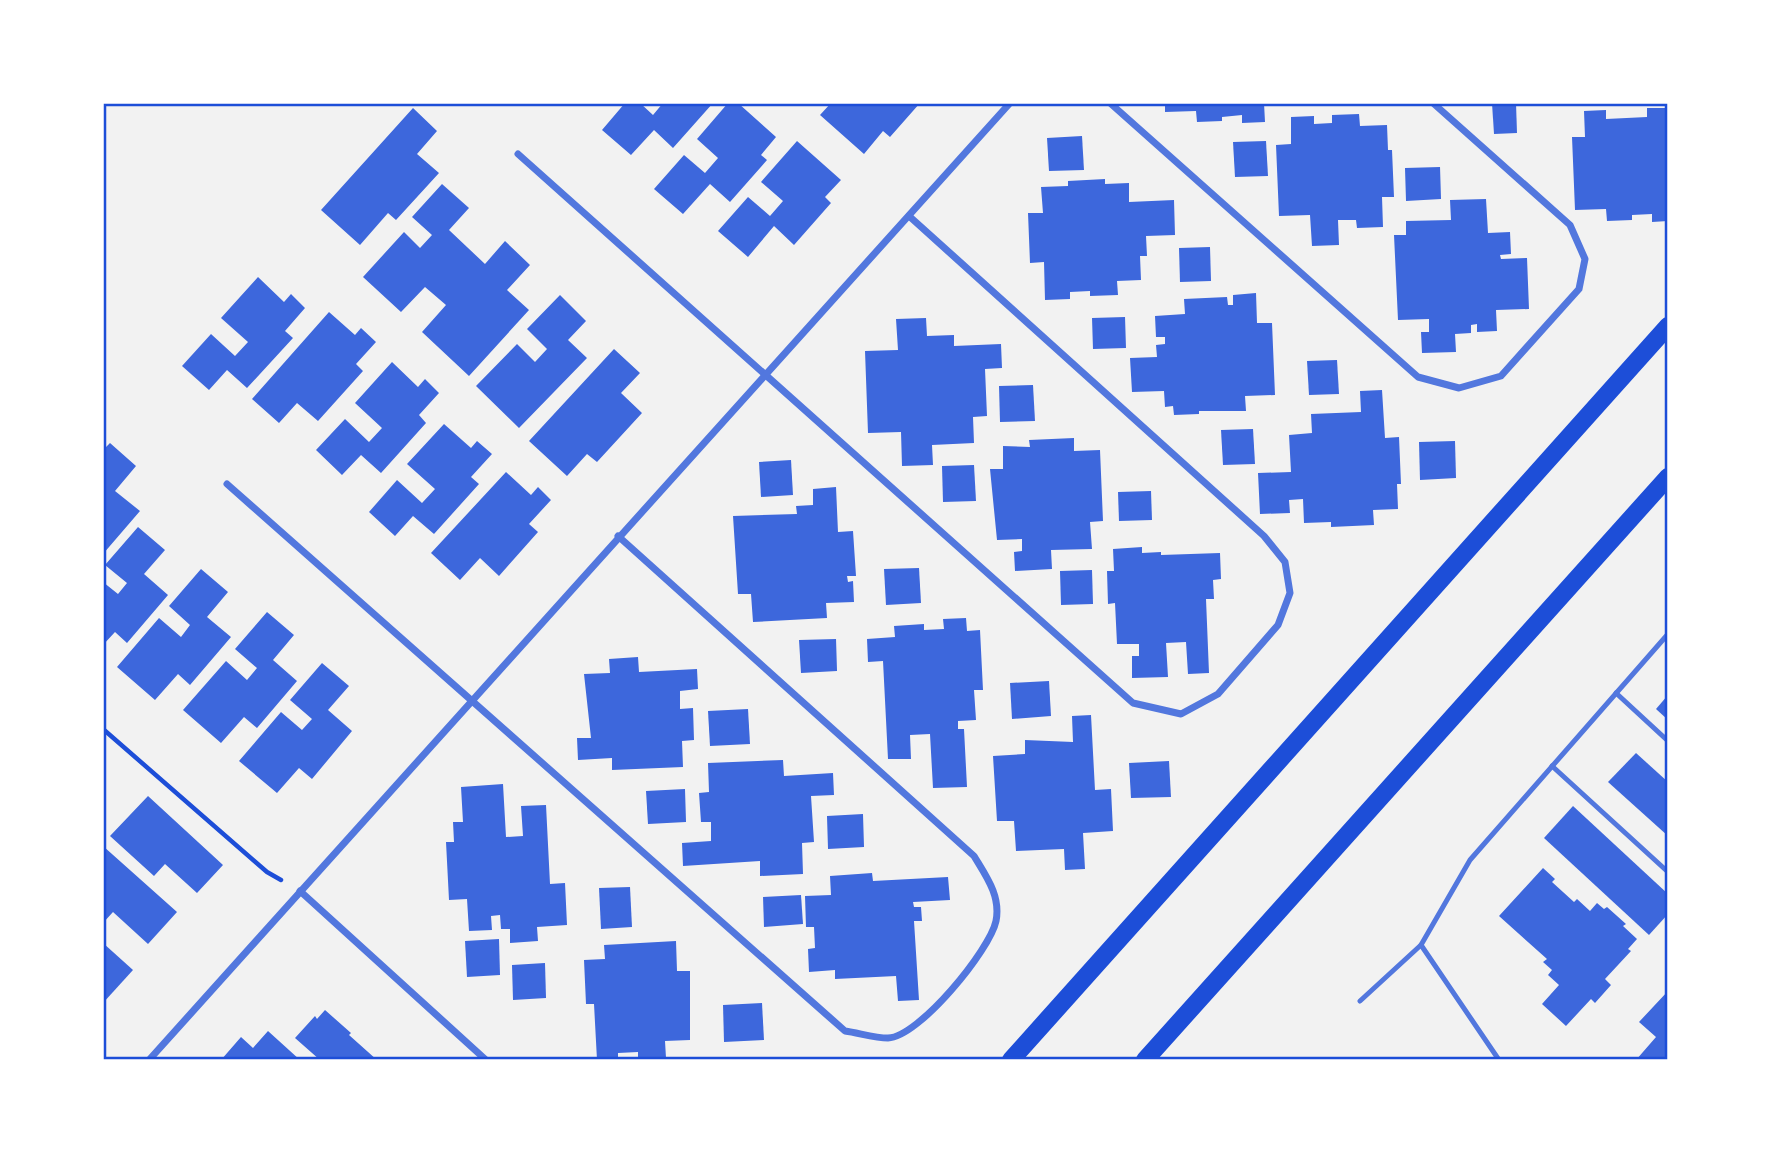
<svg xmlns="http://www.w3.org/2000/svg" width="1771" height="1163" viewBox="0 0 1771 1163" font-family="'Open Sans',sans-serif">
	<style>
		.building { fill: #3d67dc }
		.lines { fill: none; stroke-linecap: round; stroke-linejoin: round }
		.path { stroke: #1d4ed8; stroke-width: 4.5 }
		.service { stroke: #5277de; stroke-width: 5 }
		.minor { stroke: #5277de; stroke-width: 7 }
		.primary { stroke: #1d4ed8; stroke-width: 18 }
		.neatline { fill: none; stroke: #1d4ed8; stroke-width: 2.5 }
	</style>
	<rect width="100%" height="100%" fill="#f2f2f2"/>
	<g class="building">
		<polygon points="625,103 640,103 653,115 663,103 713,103 673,148 654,130 631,155 602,130"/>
		<polygon points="728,103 738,103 776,137 761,155 767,160 730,202 710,184 683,214 654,189 684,155 705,173 718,158 697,139"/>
		<polygon points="831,103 920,103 890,137 883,131 864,154 820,115"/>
		<polygon points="1165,103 1264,103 1265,122 1242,123 1242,115 1222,117 1222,121 1197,122 1196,111 1165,112"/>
		<polygon points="1492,103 1516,103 1517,133 1494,134"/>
		<polygon points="413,108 437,131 417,154 439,173 396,220 388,213 360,245 321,210"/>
		<polygon points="1647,108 1668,108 1668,221 1652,222 1652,214 1632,215 1632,220 1607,221 1606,209 1575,210 1572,137 1585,137 1584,111 1606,110 1606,119 1647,117"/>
		<polygon points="1359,114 1360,126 1387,125 1388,150 1392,150 1394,197 1382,197 1383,227 1357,228 1356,220 1338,220 1339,245 1312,246 1310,215 1279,216 1276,145 1291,144 1291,117 1314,116 1314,124 1332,123 1332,115"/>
		<polygon points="1082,136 1084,170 1049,171 1047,138"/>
		<polygon points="797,141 841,180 825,197 831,203 794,245 774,226 748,257 718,231 748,197 770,216 783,201 761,182"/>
		<polygon points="1266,141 1268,176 1235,177 1233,142"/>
		<polygon points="1440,167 1441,199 1406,201 1405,168"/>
		<polygon points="1105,179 1105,184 1129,183 1129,202 1174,200 1175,235 1146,236 1147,256 1140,256 1141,280 1117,281 1118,295 1090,296 1090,291 1070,292 1070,299 1045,300 1044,262 1030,263 1028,213 1043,213 1041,187 1068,186 1068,181"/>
		<polygon points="442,184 469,208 449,230 485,264 505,241 530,265 507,290 529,310 469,376 422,332 446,305 425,287 401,312 363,277 404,232 420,248 432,235 412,217"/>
		<polygon points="1486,199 1488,233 1510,232 1511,254 1500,255 1501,259 1527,258 1529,309 1496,310 1497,331 1477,332 1477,324 1471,325 1471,333 1455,334 1456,352 1422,353 1421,332 1429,332 1429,319 1398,320 1394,235 1406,235 1406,221 1451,220 1450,200"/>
		<polygon points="1210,247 1211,281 1180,282 1179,248"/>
		<polygon points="258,277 284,302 291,294 305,308 285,331 293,338 247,388 227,370 209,390 182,366 211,334 235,356 248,342 221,318"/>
		<polygon points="1256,293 1257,323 1272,323 1275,395 1245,396 1246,411 1199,411 1199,414 1174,415 1173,406 1165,407 1164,391 1132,392 1130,358 1157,357 1156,345 1165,344 1165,337 1156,337 1155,316 1185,314 1184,299 1227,297 1228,305 1233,305 1233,295"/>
		<polygon points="560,295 586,321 568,340 587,358 519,428 476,386 517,344 535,362 547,349 527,329"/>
		<polygon points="329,312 355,335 361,328 376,342 356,364 363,371 318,421 297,403 279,423 252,399"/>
		<polygon points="1125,317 1126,348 1093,349 1092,318"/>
		<polygon points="926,318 927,336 954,335 954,346 1001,344 1002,368 985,369 987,416 973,417 974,443 932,445 933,465 902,466 901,432 868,433 865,351 898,350 896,319"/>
		<polygon points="614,349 640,373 621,393 642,413 597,462 587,454 567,476 529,441"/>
		<polygon points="1337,360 1339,394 1309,395 1307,361"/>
		<polygon points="392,362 418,387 425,379 439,393 419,415 426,423 381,473 361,455 342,475 316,450 345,419 369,442 382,428 355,403"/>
		<polygon points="1033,385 1035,421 1000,422 999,386"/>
		<polygon points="1382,390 1385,438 1399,437 1401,484 1397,484 1398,509 1373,510 1374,525 1331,527 1331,522 1304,523 1303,499 1289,500 1290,513 1260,514 1258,473 1291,472 1289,435 1312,433 1311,414 1361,412 1360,391"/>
		<polygon points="444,424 471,448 477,441 492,454 471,477 479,484 434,534 413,516 395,536 369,512 397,480 422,503 435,489 407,464"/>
		<polygon points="1253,429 1255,464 1223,465 1221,430"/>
		<polygon points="1074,438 1074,451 1100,450 1103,521 1090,522 1092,549 1051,550 1052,569 1015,571 1014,552 1022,551 1022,539 997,540 990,469 1003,469 1003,446 1030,447 1029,440"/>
		<polygon points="1455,441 1456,478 1420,480 1419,442"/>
		<polygon points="110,443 136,466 115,491 140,511 103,554 103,450"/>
		<polygon points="791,460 793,495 761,497 759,462"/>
		<polygon points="974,465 976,501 943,502 942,466"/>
		<polygon points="506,472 531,495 538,487 551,500 529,524 538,532 499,576 480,558 460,580 431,553"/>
		<polygon points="836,487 838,532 853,531 856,576 847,576 848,582 853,581 854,602 826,603 827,618 753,622 751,594 738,594 733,516 797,514 796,506 813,505 813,489"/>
		<polygon points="1151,491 1152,520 1119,521 1118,492"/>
		<polygon points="138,527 165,550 144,574 168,595 127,643 115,632 103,645 103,582 118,594 127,583 105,565"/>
		<polygon points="1142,547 1142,553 1161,552 1161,555 1220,553 1221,579 1213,580 1214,599 1206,599 1209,673 1188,674 1186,642 1166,643 1168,677 1132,678 1132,656 1139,656 1139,644 1117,644 1115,603 1108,604 1107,571 1114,571 1113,549"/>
		<polygon points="919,568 921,603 886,605 884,569"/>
		<polygon points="201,569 228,592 207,617 231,637 190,685 178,674 155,700 117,667 159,618 181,637 190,625 169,606"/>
		<polygon points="1092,570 1093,604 1061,605 1060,571"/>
		<polygon points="267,612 294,635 273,660 297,681 257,728 244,717 221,743 183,710 226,661 247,680 257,668 235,649"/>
		<polygon points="966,618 967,631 980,630 983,690 974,690 976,720 958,721 958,729 964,729 967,787 933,788 930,734 910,735 911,759 888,759 883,661 868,662 867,639 895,637 894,626 924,624 924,630 944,629 943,619"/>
		<polygon points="836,639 837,671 801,673 799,640"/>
		<polygon points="638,657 639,672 697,669 698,689 680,691 680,709 693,708 694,740 682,741 683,767 612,770 612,758 578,760 577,738 591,738 584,674 610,673 609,659"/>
		<polygon points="322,663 349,686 328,710 352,731 312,779 299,768 277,793 239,761 281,712 302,730 312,719 290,700"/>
		<polygon points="1049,681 1051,716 1012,719 1010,683"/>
		<polygon points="1668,695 1668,720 1656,709"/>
		<polygon points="748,709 750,744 710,746 708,711"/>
		<polygon points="1091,715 1095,790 1111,789 1113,831 1083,833 1085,869 1065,870 1064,849 1016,851 1014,821 997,821 993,756 1025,754 1025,740 1073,742 1072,716"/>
		<polygon points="1636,753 1668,782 1668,836 1608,782"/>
		<polygon points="783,760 784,776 833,773 834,795 811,796 814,842 802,843 803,874 760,876 760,861 683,866 682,843 711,841 711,822 701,822 699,793 709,792 708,763"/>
		<polygon points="1169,761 1171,797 1131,798 1129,763"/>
		<polygon points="503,784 506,837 523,836 521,806 546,805 550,884 565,883 567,925 537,927 538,941 510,943 510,929 501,929 500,915 491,916 492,930 469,931 467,899 449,900 446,842 454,842 453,822 463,822 461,787"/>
		<polygon points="685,789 686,822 648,824 646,791"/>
		<polygon points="148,796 223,865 197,893 165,864 154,876 110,836"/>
		<polygon points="1573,806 1668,894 1668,914 1649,935 1544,838"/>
		<polygon points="863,814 864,847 828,849 827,816"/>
		<polygon points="103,846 177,912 148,944 113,912 103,923"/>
		<polygon points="1543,868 1555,879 1552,882 1574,902 1577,899 1590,911 1597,903 1604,909 1607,907 1626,924 1623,926 1637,939 1628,949 1631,951 1605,979 1611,985 1595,1003 1591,999 1566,1026 1542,1004 1559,985 1548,975 1552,970 1543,962 1547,959 1499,916"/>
		<polygon points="872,873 873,881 948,877 950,900 913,902 914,907 921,907 922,921 914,921 919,1000 898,1001 896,976 835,979 835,970 809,972 808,949 815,948 814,927 806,927 805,896 831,895 830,876"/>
		<polygon points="630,887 632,927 601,929 599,888"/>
		<polygon points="801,895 803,924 764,927 763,897"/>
		<polygon points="499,939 500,975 467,977 465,941"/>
		<polygon points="676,941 677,971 690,971 690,1040 665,1041 666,1058 638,1059 638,1052 618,1053 618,1060 597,1060 594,1004 586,1004 584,960 605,959 604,945"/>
		<polygon points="103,943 133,970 103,1003"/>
		<polygon points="545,963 546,998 513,1000 512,965"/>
		<polygon points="1668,991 1668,1060 1636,1060 1656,1037 1639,1022"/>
		<polygon points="762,1003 764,1040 724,1042 723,1005"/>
		<polygon points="325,1010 351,1033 349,1035 377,1060 320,1060 295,1038 315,1016 317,1019"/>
		<polygon points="268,1031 300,1060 221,1060 241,1037 253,1048"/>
	</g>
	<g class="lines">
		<polyline class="path" points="103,729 267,872 281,880"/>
		<g class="service">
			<polyline points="1616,693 1668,741"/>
			<polyline points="1552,766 1668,872"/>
			<polyline points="1421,945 1499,1060"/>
			<polyline points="1360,1001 1421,945 1470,860 1668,634"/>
		</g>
		<g class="minor">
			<polyline points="1110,103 1418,377 1459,388 1501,376 1579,289 1585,259 1570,225 1433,103"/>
			<polyline points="518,154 1133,703 1181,714 1218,694 1278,625 1290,593 1285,562 1264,536 909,216"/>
			<path d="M227,484L845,1031C859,1033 875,1038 888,1038C919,1037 990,950 996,921C1001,896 986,876 974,856L618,536"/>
			<polyline points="300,891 486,1060"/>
			<polyline points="149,1060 1010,103"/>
		</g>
		<g class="primary">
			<polyline points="1011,1060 1668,326"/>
			<polyline points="1145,1060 1668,477"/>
		</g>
	</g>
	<rect width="1771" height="1163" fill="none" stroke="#ffffff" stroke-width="210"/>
	<rect x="105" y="105" width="1561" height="953" class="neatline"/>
</svg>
